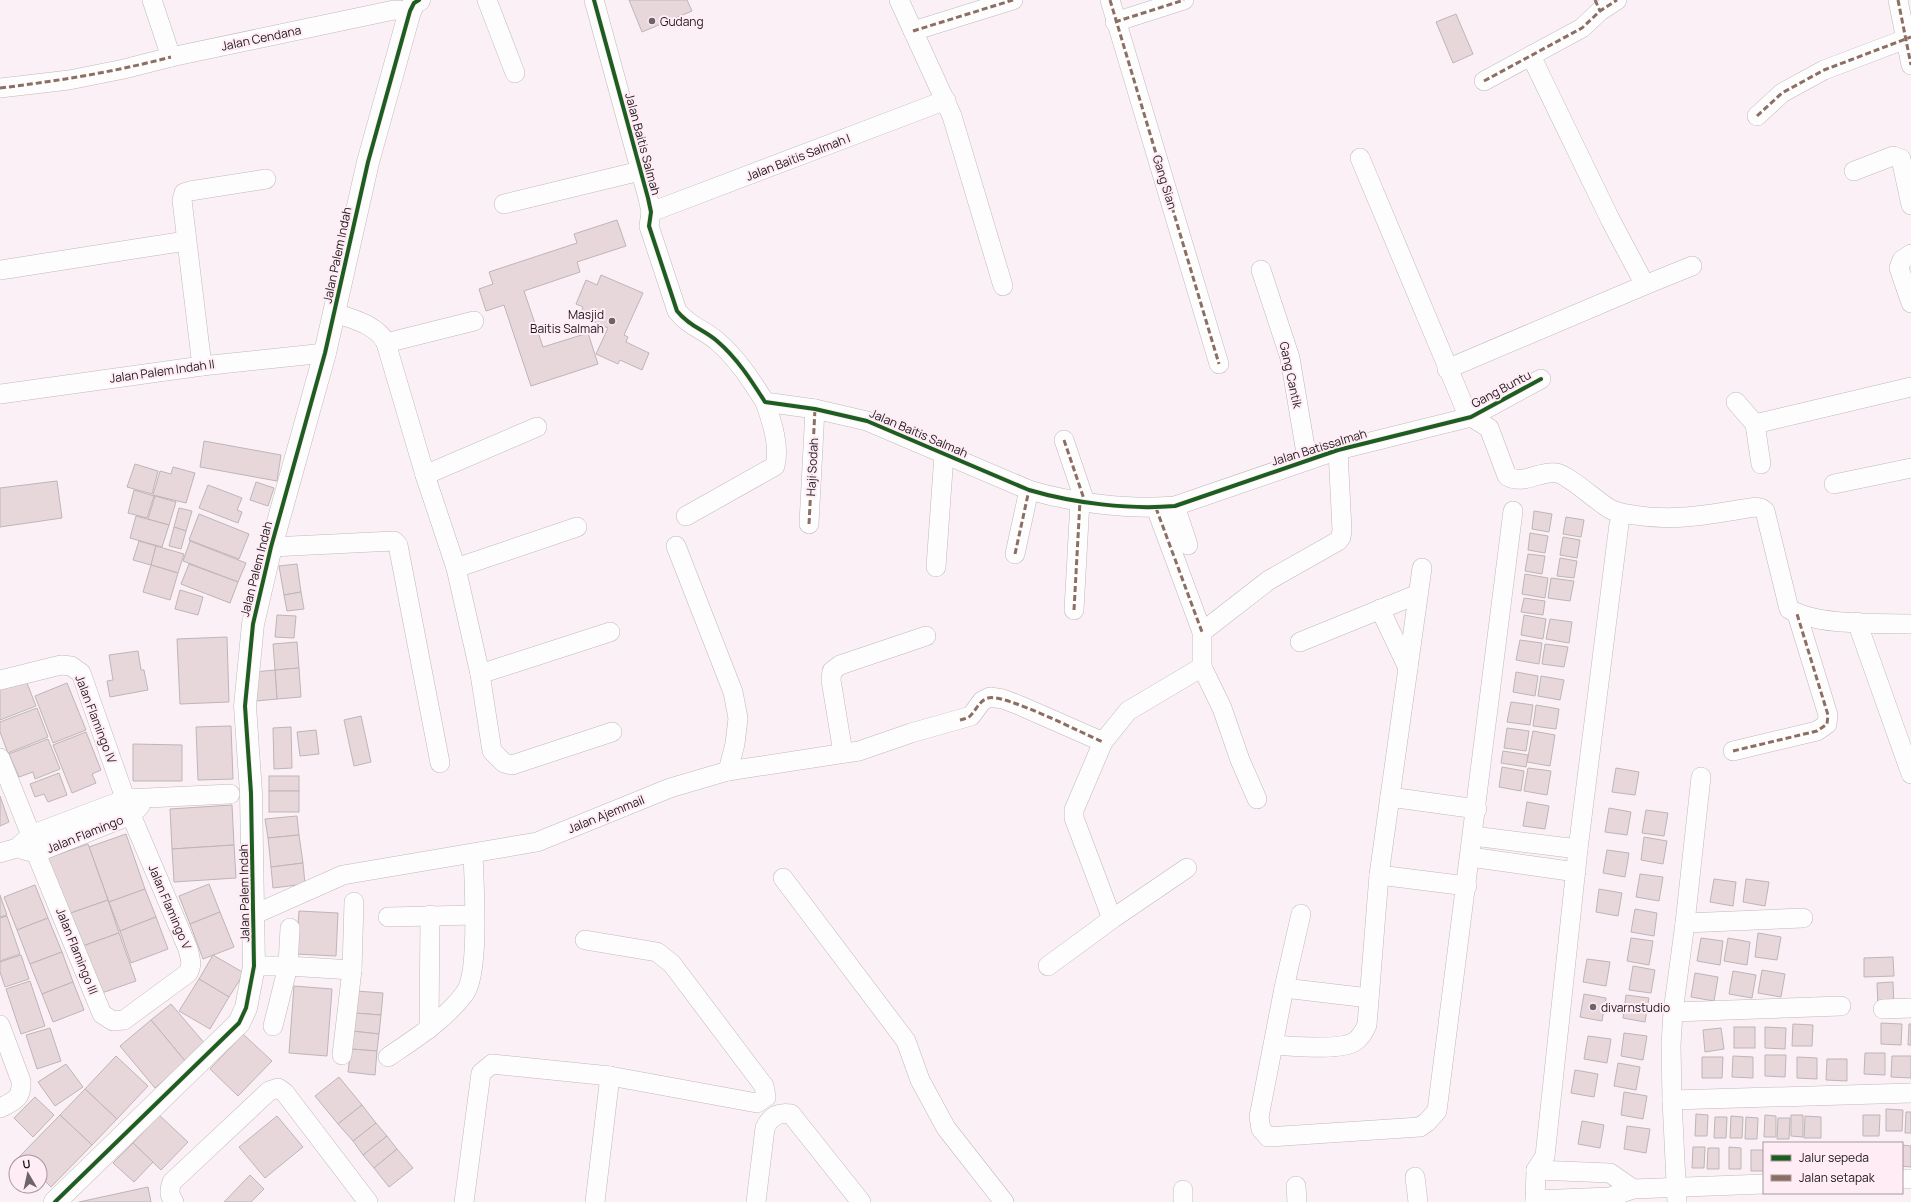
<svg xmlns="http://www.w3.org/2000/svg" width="1911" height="1202" font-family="Manrope,sans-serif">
  <rect width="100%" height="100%" fill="#fbf0f5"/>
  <g fill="#e8d7da" stroke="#bdb5b7">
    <path d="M629,0H687L692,11L642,32Z"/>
    <path d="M1456,14L1473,54L1453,63L1436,22Z"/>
    <path d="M617,220L626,246L577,262L580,272L524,291L543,347L588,333L598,364L531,386L504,305L486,311L479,289L493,284L489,272L577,243L574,234Z"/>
    <path d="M601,275L643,293L624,335L628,337L626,342L649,353L642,370L620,360L618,364L596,354L608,328L580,315L583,307L576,304L586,280L597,285Z"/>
    <path d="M204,441L281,455L277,481L200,467Z"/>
    <path d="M135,464L158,471L152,494L127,487Z"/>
    <path d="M173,467L195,473L186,503L153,495L160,471L171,474Z"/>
    <path d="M57,481L62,518L0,527V488Z"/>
    <path d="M256,482L274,488L268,506L250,500Z"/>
    <path d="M208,485L242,498L237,510L242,512L238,523L199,508Z"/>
    <path d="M134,490L154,496L147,518L128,513Z"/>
    <path d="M155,496L176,502L169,525L148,519Z"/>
    <path d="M179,508L192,511L186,531L174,527Z"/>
    <path d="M1534,511L1552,514L1549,532L1532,529Z"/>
    <path d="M199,514L249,534L239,559L189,540Z"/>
    <path d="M136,516L169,525L162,547L130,538Z"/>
    <path d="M1566,517L1584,520L1581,537L1563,534Z"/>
    <path d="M174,527L186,531L181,549L169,546Z"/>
    <path d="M1530,533L1548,536L1545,553L1528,550Z"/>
    <path d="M1563,537L1580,540L1577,558L1560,555Z"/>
    <path d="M139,541L156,546L151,565L133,560Z"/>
    <path d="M190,541L246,563L238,582L183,561Z"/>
    <path d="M156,546L184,554L178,573L151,565Z"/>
    <path d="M1528,554L1545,556L1542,574L1525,571Z"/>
    <path d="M1560,558L1577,561L1574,578L1557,576Z"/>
    <path d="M189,564L238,582L230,603L181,584Z"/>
    <path d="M297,564L301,592L284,595L279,566Z"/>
    <path d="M151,565L178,573L170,600L143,592Z"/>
    <path d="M1525,574L1548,578L1545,598L1522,594Z"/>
    <path d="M1551,578L1574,581L1570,601L1548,598Z"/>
    <path d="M180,590L203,597L198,615L175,609Z"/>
    <path d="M301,592L304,609L287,611L284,595Z"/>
    <path d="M1524,598L1545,601L1543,615L1521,612Z"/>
    <path d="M277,615L296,616L294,638L275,637Z"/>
    <path d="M1524,615L1546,619L1543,639L1521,635Z"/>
    <path d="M1550,619L1572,622L1569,643L1546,639Z"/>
    <path d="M227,637L229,702L180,704L177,639Z"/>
    <path d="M1520,640L1542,643L1539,664L1516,660Z"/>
    <path d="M297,642L299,668L275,670L273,644Z"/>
    <path d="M1545,644L1568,647L1564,667L1542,664Z"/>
    <path d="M138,651L141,670H144L148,690L110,697L107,681L113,680L109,655Z"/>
    <path d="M299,668L301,697L277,699L275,670Z"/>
    <path d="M275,670L277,699L256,701L254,672Z"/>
    <path d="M1516,672L1538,676L1535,696L1513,692Z"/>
    <path d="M1541,676L1564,680L1560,700L1538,696Z"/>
    <path d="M25,678L36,706L0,720V688Z"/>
    <path d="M67,683L86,730L53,743L35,696Z"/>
    <path d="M1511,702L1533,705L1530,725L1507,722Z"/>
    <path d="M1536,705L1559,709L1556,729L1533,726Z"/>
    <path d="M37,708L48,737L8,753L0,732V722Z"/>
    <path d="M361,716L371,762L354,766L344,720Z"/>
    <path d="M231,726L233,779L198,780L196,727Z"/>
    <path d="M291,727L292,768L274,769L273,728Z"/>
    <path d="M1507,728L1529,731L1526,751L1504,748Z"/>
    <path d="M316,730L319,754L300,756L297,732Z"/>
    <path d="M1533,731L1555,735L1550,766L1527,762Z"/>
    <path d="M86,732L101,770L92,774L96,783L72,793L53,745Z"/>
    <path d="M48,739L60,769L35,779L33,772L19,777L9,754Z"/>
    <path d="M133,744L182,745V781H133Z"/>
    <path d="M1503,751L1528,755L1526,767L1501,763Z"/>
    <path d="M1502,767L1524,771L1521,791L1499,787Z"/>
    <path d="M1528,768L1551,771L1547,795L1524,791Z"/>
    <path d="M1616,768L1639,772L1635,795L1612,792Z"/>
    <path d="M59,773L67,795L48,802L44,794L35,797L30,784Z"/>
    <rect x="269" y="776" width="30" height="15"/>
    <rect x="269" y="791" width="30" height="21"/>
    <path d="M0,796L9,822L0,826Z"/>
    <path d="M1527,802L1549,806L1545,829L1523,826Z"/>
    <path d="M232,805L234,845L172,849L170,809Z"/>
    <path d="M1609,808L1631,812L1627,835L1605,832Z"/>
    <path d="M1646,810L1668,813L1664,836L1642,833Z"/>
    <path d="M297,816L299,835L268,838L265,819Z"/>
    <path d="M126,834L145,889L109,902L89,847Z"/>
    <path d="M299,835L303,863L271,867L268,838Z"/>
    <path d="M1644,837L1667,841L1663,864L1641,860Z"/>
    <path d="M88,844L108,900L68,914L48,858Z"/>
    <path d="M234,845L236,878L174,882L172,849Z"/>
    <path d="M1607,850L1629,853L1625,877L1603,873Z"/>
    <path d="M303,863L305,884L273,888L271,867Z"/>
    <path d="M1640,874L1663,877L1659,901L1636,897Z"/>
    <path d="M1714,879L1736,882L1733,906L1710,902Z"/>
    <path d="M1746,879L1769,882L1765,906L1743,902Z"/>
    <path d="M209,884L220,912L190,924L179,896Z"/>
    <path d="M35,885L48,918L17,930L4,897Z"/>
    <path d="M145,889L156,917L120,931L109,902Z"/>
    <path d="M1599,889L1622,893L1618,916L1596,912Z"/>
    <path d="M0,895L7,915L0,917Z"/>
    <path d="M108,900L119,933L80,947L68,914Z"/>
    <path d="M1635,909L1657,913L1654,936L1631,932Z"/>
    <path d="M299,911L338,913L336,956L296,954Z"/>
    <path d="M220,912L234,947L203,959L190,924Z"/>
    <path d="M7,916L20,954L0,961V918Z"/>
    <path d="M156,917L168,949L131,963L120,931Z"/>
    <path d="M48,918L62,952L30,964L17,930Z"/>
    <path d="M119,933L136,981L96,995L80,947Z"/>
    <path d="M1758,933L1781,937L1777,960L1755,957Z"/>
    <path d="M1631,938L1653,941L1649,965L1627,961Z"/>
    <path d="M1701,938L1723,941L1720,965L1697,961Z"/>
    <path d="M1728,938L1750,942L1747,965L1724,961Z"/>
    <path d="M62,952L73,982L42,994L30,964Z"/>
    <path d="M21,955L29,979L5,987L0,972V962Z"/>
    <path d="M213,955L244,973L229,997L199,979Z"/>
    <path d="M1893,957L1894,976L1864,977V958Z"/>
    <path d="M1587,959L1610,962L1606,986L1583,982Z"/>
    <path d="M1633,966L1655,970L1651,993L1629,990Z"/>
    <path d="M1762,970L1785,974L1781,997L1758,993Z"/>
    <path d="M1733,971L1756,975L1752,998L1729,994Z"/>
    <path d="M1695,973L1718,977L1714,1001L1691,997Z"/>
    <path d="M199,979L229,997L210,1029L179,1011Z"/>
    <path d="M30,981L45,1026L21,1034L6,989Z"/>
    <path d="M73,982L84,1010L53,1022L42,994Z"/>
    <path d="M1893,982L1894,1007L1878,1008L1877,983Z"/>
    <path d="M294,986L332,989L327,1056L289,1053Z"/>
    <path d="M356,991L383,993L381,1015L354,1013Z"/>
    <path d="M1584,994L1606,998L1602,1021L1580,1017Z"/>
    <path d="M1626,995L1649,998L1645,1022L1623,1018Z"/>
    <path d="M171,1004L206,1045L186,1062L151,1020Z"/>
    <path d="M354,1013L381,1015L379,1034L352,1031Z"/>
    <path d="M151,1020L186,1062L155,1088L120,1046Z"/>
    <path d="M1881,1023L1902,1024L1901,1045L1881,1044Z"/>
    <path d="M1793,1024L1813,1025L1812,1046H1792Z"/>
    <path d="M1909,1024H1911V1045H1908Z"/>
    <rect x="1734" y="1027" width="21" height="21"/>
    <path d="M1765,1027L1786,1028L1785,1049L1765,1048Z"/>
    <path d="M50,1028L61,1061L37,1069L26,1035Z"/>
    <path d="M1721,1028L1724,1049L1705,1052L1703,1030Z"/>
    <path d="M352,1031L379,1034L377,1051L351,1049Z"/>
    <path d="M1624,1033L1647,1036L1643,1060L1621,1056Z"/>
    <path d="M243,1034L272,1061L238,1096L210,1069Z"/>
    <path d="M1588,1036L1611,1039L1607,1063L1584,1059Z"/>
    <path d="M351,1049L377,1051L375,1075L348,1072Z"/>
    <path d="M1865,1053H1885V1075L1864,1074Z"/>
    <path d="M1765,1055H1786L1785,1077L1765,1076Z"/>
    <path d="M116,1056L148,1086L117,1119L85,1089Z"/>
    <path d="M1733,1056L1753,1057V1078L1732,1077Z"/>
    <path d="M1892,1056H1911V1078L1891,1077Z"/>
    <path d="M1702,1057H1723L1722,1078H1702Z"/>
    <path d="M1797,1057L1817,1058V1079L1797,1078Z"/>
    <path d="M1827,1059H1847V1081L1826,1080Z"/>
    <path d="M1618,1063L1640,1067L1636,1090L1614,1086Z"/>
    <path d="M66,1064L83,1087L55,1106L38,1082Z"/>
    <path d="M1575,1070L1598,1074L1594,1097L1571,1093Z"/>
    <path d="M339,1077L362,1105L338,1124L315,1096Z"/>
    <path d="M85,1089L117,1119L92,1145L60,1115Z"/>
    <path d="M1624,1092L1647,1096L1643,1119L1621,1115Z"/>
    <path d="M35,1097L54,1115L33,1137L14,1118Z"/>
    <path d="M362,1105L376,1123L353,1141L338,1124Z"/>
    <path d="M1886,1109L1903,1110L1902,1131H1886Z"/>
    <path d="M1906,1112H1911V1133H1905Z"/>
    <path d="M1696,1114L1708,1115L1707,1136H1695Z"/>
    <path d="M60,1115L92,1145L51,1187L40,1176V1162H25L19,1157Z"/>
    <path d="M159,1115L188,1142L161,1170L133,1143Z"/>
    <path d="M1765,1115L1776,1116V1137H1764Z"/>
    <path d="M1791,1115H1803V1137L1791,1136Z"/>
    <path d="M1863,1115H1880L1879,1136H1863Z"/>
    <path d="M277,1116L303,1147L265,1178L239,1147Z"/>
    <path d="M1731,1116L1743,1117L1742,1138H1730Z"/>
    <path d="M1805,1116L1821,1117V1138H1804Z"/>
    <path d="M1715,1117H1727L1726,1138H1714Z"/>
    <path d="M1746,1117L1758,1118L1757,1139H1745Z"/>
    <path d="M1778,1118H1790L1789,1139H1777Z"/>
    <path d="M1582,1121L1604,1125L1600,1148L1578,1144Z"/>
    <path d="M376,1123L387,1136L363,1155L353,1141Z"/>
    <path d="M1627,1126L1650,1129L1646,1153L1624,1149Z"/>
    <path d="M387,1136L397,1149L374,1168L363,1155Z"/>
    <path d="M133,1143L153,1162L134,1182L113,1163Z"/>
    <path d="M1902,1145L1911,1146V1167L1902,1166Z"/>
    <path d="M1693,1147H1705L1704,1168H1692Z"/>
    <path d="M1729,1147L1741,1148V1169H1729Z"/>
    <path d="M1708,1148H1719V1169H1707Z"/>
    <path d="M397,1149L413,1168L389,1187L374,1168Z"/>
    <rect x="1751" y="1150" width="13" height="21"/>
    <path d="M250,1175L264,1189L251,1202H224Z"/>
    <path d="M148,1187L151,1202H79Z"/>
  </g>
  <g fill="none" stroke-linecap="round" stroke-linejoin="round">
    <g stroke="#c0b8bb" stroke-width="20">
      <g id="minor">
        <path d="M152,0L171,57"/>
        <path d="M487,0L515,73"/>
        <path d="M594,0L648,198L651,212L649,226L677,311C690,327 703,329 717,341C737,358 751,380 765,402L815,409L867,421L1029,490C1073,503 1130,510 1175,506L1338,450L1471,417L1541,379"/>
        <path d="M899,0L952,116L1003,286"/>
        <path d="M1110,0L1219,364"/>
        <path d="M1898,0L1911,65"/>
        <path d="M1115,22L1184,0"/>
        <path d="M913,31L1013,0"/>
        <path d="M1484,81L1582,28L1600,11L1617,0"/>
        <path d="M0,88L69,80L124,69L171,57L394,10L410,11"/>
        <path d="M1757,116L1782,93L1824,70L1911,37"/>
        <path d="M1360,158L1464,406L1471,417L1489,428L1507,476C1524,486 1539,470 1557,473C1568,475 1598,502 1610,509C1617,513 1626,514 1634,515C1676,522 1713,514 1755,507L1761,508L1765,511L1789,609C1818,626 1877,623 1911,624"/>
        <path d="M1854,171L1893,156L1901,159L1911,205"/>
        <path d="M504,204L640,171"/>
        <path d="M651,212L946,100"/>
        <path d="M1911,254L1902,260L1899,268L1911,303"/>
        <path d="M0,270L186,241"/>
        <path d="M1261,270L1290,358L1307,459"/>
        <path d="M1645,285L1692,266"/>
        <path d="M335,313C352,319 378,325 386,343L425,475L456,568L480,674L492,751L504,763L512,765L612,732"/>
        <path d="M386,343L474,321"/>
        <path d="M202,366L182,200L184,193L190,191L266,179"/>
        <path d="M1447,369L1645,285L1610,219L1531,56"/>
        <path d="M0,394L202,366L325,353"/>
        <path d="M1736,402L1755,424L1761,464"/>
        <path d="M1755,424L1911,387"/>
        <path d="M1064,440L1085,502"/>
        <path d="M425,475L537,427"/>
        <path d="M1834,484L1911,468"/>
        <path d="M1175,506L1188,545"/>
        <path d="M686,516L775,466C780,446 772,422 765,402"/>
        <path d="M809,524L815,409"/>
        <path d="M676,546L733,692L738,718L735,744L728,771"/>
        <path d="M271,547L394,541L398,545L440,763"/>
        <path d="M1015,554L1029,490"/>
        <path d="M936,567L944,455"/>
        <path d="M456,568L577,527"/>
        <path d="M1380,609L1408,668"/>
        <path d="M1074,610L1080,501"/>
        <path d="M1857,622L1911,774"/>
        <path d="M1202,632L1269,580L1338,541L1341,537L1342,530L1338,450"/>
        <path d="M1300,642L1418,594"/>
        <path d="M1202,667L1222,708L1240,760L1257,799"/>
        <path d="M480,674L610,632"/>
        <path d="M0,680L61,665L71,666L81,673L131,815L188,949C190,958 193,965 188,973L124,1020L113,1021L102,1014L36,853L31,835L0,758"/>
        <path d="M1733,751L1817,731L1827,724L1828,715L1797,614"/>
        <path d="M843,753L831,680L832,671L840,665L926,636"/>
        <path d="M1390,797L1477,809"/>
        <path d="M1473,836L1578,849"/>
        <path d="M24,850L36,853L131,815L140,806"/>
        <path d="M0,853L17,848L31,835L126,799L230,794"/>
        <path d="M1470,857L1576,872"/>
        <path d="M1379,875L1467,886"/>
        <path d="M783,878L906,1041L920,1080L946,1128L1004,1202"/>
        <path d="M255,914L343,875L537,842L670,788L728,771L859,751L911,733L971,716L982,701L990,697L1003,699L1021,706L1103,742"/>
        <path d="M1301,914L1284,988L1259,1117L1261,1129L1268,1137L1420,1127L1427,1122L1437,1111L1513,511"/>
        <path d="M388,917L474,915"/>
        <path d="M1112,919L1074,818V810L1103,742L1128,711L1202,667V632L1156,508"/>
        <path d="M1685,923L1803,918"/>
        <path d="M254,966H288L352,970L354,902"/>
        <path d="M1048,966L1112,919L1187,868"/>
        <path d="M1284,988L1369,998"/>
        <path d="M1883,1009L1911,1008"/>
        <path d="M1673,1012L1841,1006"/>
        <path d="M0,1025L21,1081C22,1099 14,1101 0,1108"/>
        <path d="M273,1026L288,966L290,928"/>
        <path d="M429,1029L430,915"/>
        <path d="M1274,1045C1293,1046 1339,1051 1354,1042C1361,1038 1364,1031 1367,1025L1379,875L1422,568"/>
        <path d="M342,1055L352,970"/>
        <path d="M388,1057C416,1038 445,1020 465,993C480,972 474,883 473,854"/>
        <path d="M1672,1100L1911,1093"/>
        <path d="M1536,1170L1610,1173L1633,1189"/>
        <path d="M1415,1177L1418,1202"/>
        <path d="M1902,1179H1911"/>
        <path d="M1296,1186L1297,1202"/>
        <path d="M1183,1190V1202"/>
        <path d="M1535,1200L1610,1197L1633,1189L1764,1184"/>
        <path d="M174,1202C169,1195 169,1190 172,1182L269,1091L278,1088L285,1093L368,1202"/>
        <path d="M464,1202L481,1073L492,1064L610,1076L757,1103L766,1097L764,1086L672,964L657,952L585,940"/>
        <path d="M595,1202L610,1076"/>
        <path d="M756,1202L765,1128C770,1117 778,1112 791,1114L861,1202"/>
        <path d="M1535,1202L1536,1170L1545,1156L1578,849L1619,524"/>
        <path d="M1677,1202L1672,1100L1671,1045L1673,1012L1685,923L1701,777"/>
      </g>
    </g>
    <g stroke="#c0b8bb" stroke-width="23">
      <path id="tertiary" d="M55,1202L239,1023L246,1008L254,966L251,793L245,706L253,624L271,547L325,353L368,162L410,11L414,3L419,0"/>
    </g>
    <use href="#minor" stroke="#fefdfe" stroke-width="19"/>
    <use href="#tertiary" stroke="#fefdfe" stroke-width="22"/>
    <g stroke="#8d6e63" stroke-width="3" stroke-dasharray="6 3" stroke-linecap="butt">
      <path d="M1110,0L1219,364"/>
      <path d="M1595,0L1600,11"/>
      <path d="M1898,0L1911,65"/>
      <path d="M1115,22L1184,0"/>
      <path d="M913,31L1013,0"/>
      <path d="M1484,81L1582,28L1600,11L1617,0"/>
      <path d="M0,88C58,81 114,72 171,57"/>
      <path d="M1757,116L1782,93L1824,70L1911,37"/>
      <path d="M1064,440L1085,502"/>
      <path d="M1156,508L1202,632"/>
      <path d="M809,524L815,409"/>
      <path d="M1015,554L1029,490"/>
      <path d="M1074,610L1080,501"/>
      <path d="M960,720C964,719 969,718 971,715C977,709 979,701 988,698C1004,693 1084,734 1103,742"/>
      <path d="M1733,751L1817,731L1827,724L1828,715L1797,614"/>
    </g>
    <g stroke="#ffecf5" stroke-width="6">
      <g id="cycleway">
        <path d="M594,0L648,198L651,212L649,226L677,311C690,327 703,329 717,341C737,358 751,380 765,402L815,409L867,421L1029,490C1073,503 1130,510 1175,506L1338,450L1471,417L1541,379"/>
        <path d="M55,1202L239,1023L246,1008L254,966L251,793L245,706L253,624L271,547L325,353L368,162L410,11L414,3L419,0"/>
      </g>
    </g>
    <use href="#cycleway" stroke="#1b5e20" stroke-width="4"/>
  </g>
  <g fill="#6c6468" stroke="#ffecf5" stroke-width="1.5">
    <circle cx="652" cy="21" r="4"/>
    <circle cx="612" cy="321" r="4"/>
    <circle cx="1593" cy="1007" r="4"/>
  </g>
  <g text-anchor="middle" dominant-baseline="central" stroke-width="4" stroke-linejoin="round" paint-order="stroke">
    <g font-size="12" fill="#1f191c" stroke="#ffecf5" text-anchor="start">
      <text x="660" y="21">Gudang</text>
      <text x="604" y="314" text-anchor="end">Masjid<tspan x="604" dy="14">Baitis Salmah</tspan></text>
      <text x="1601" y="1007">divarnstudio</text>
    </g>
    <g font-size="12" fill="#1f191c" stroke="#ffecf5">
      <text transform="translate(261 38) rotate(-12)">Jalan Cendana</text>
      <text transform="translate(643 144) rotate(75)">Jalan Baitis Salmah</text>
      <text transform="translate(798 157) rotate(-21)">Jalan Baitis Salmah I</text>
      <text transform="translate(1165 182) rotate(73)">Gang Sian</text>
      <text transform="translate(337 255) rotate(-78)">Jalan Palem Indah</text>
      <text transform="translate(162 371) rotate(-8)">Jalan Palem Indah II</text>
      <text transform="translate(1291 375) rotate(78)">Gang Cantik</text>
      <text transform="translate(1501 389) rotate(-28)">Gang Buntu</text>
      <text transform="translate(919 433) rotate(23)">Jalan Baitis Salmah</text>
      <text transform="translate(1319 447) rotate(-17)">Jalan Batissalmah</text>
      <text transform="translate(812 467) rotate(-87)">Haji Sodah</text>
      <text transform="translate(256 569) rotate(-76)">Jalan Palem Indah</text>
      <text transform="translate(96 719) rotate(69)">Jalan Flamingo IV</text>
      <text transform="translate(606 814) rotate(-22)">Jalan Ajemmail</text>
      <text transform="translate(85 834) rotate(-22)">Jalan Flamingo</text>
      <text transform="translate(244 893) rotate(-91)">Jalan Palem Indah</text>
      <text transform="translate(170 907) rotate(67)">Jalan Flamingo V</text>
      <text transform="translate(77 951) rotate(68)">Jalan Flamingo III</text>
    </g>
  </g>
  <rect x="1763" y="1142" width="140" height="52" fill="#ffecf5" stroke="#a5989e"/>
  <rect x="1771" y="1155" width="20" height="6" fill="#1b5e20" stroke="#a5989e"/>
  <text x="1799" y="1162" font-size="12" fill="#1f191c">Jalur sepeda</text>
  <rect x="1771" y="1175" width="20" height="6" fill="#8d6e63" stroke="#a5989e"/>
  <text x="1799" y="1182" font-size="12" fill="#1f191c">Jalan setapak</text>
  <g transform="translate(28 1174) rotate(351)"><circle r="19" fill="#ffecf5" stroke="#a5989e"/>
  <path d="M0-3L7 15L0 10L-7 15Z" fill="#6c6468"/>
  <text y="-6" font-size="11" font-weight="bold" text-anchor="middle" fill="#1f191c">U</text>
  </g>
</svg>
